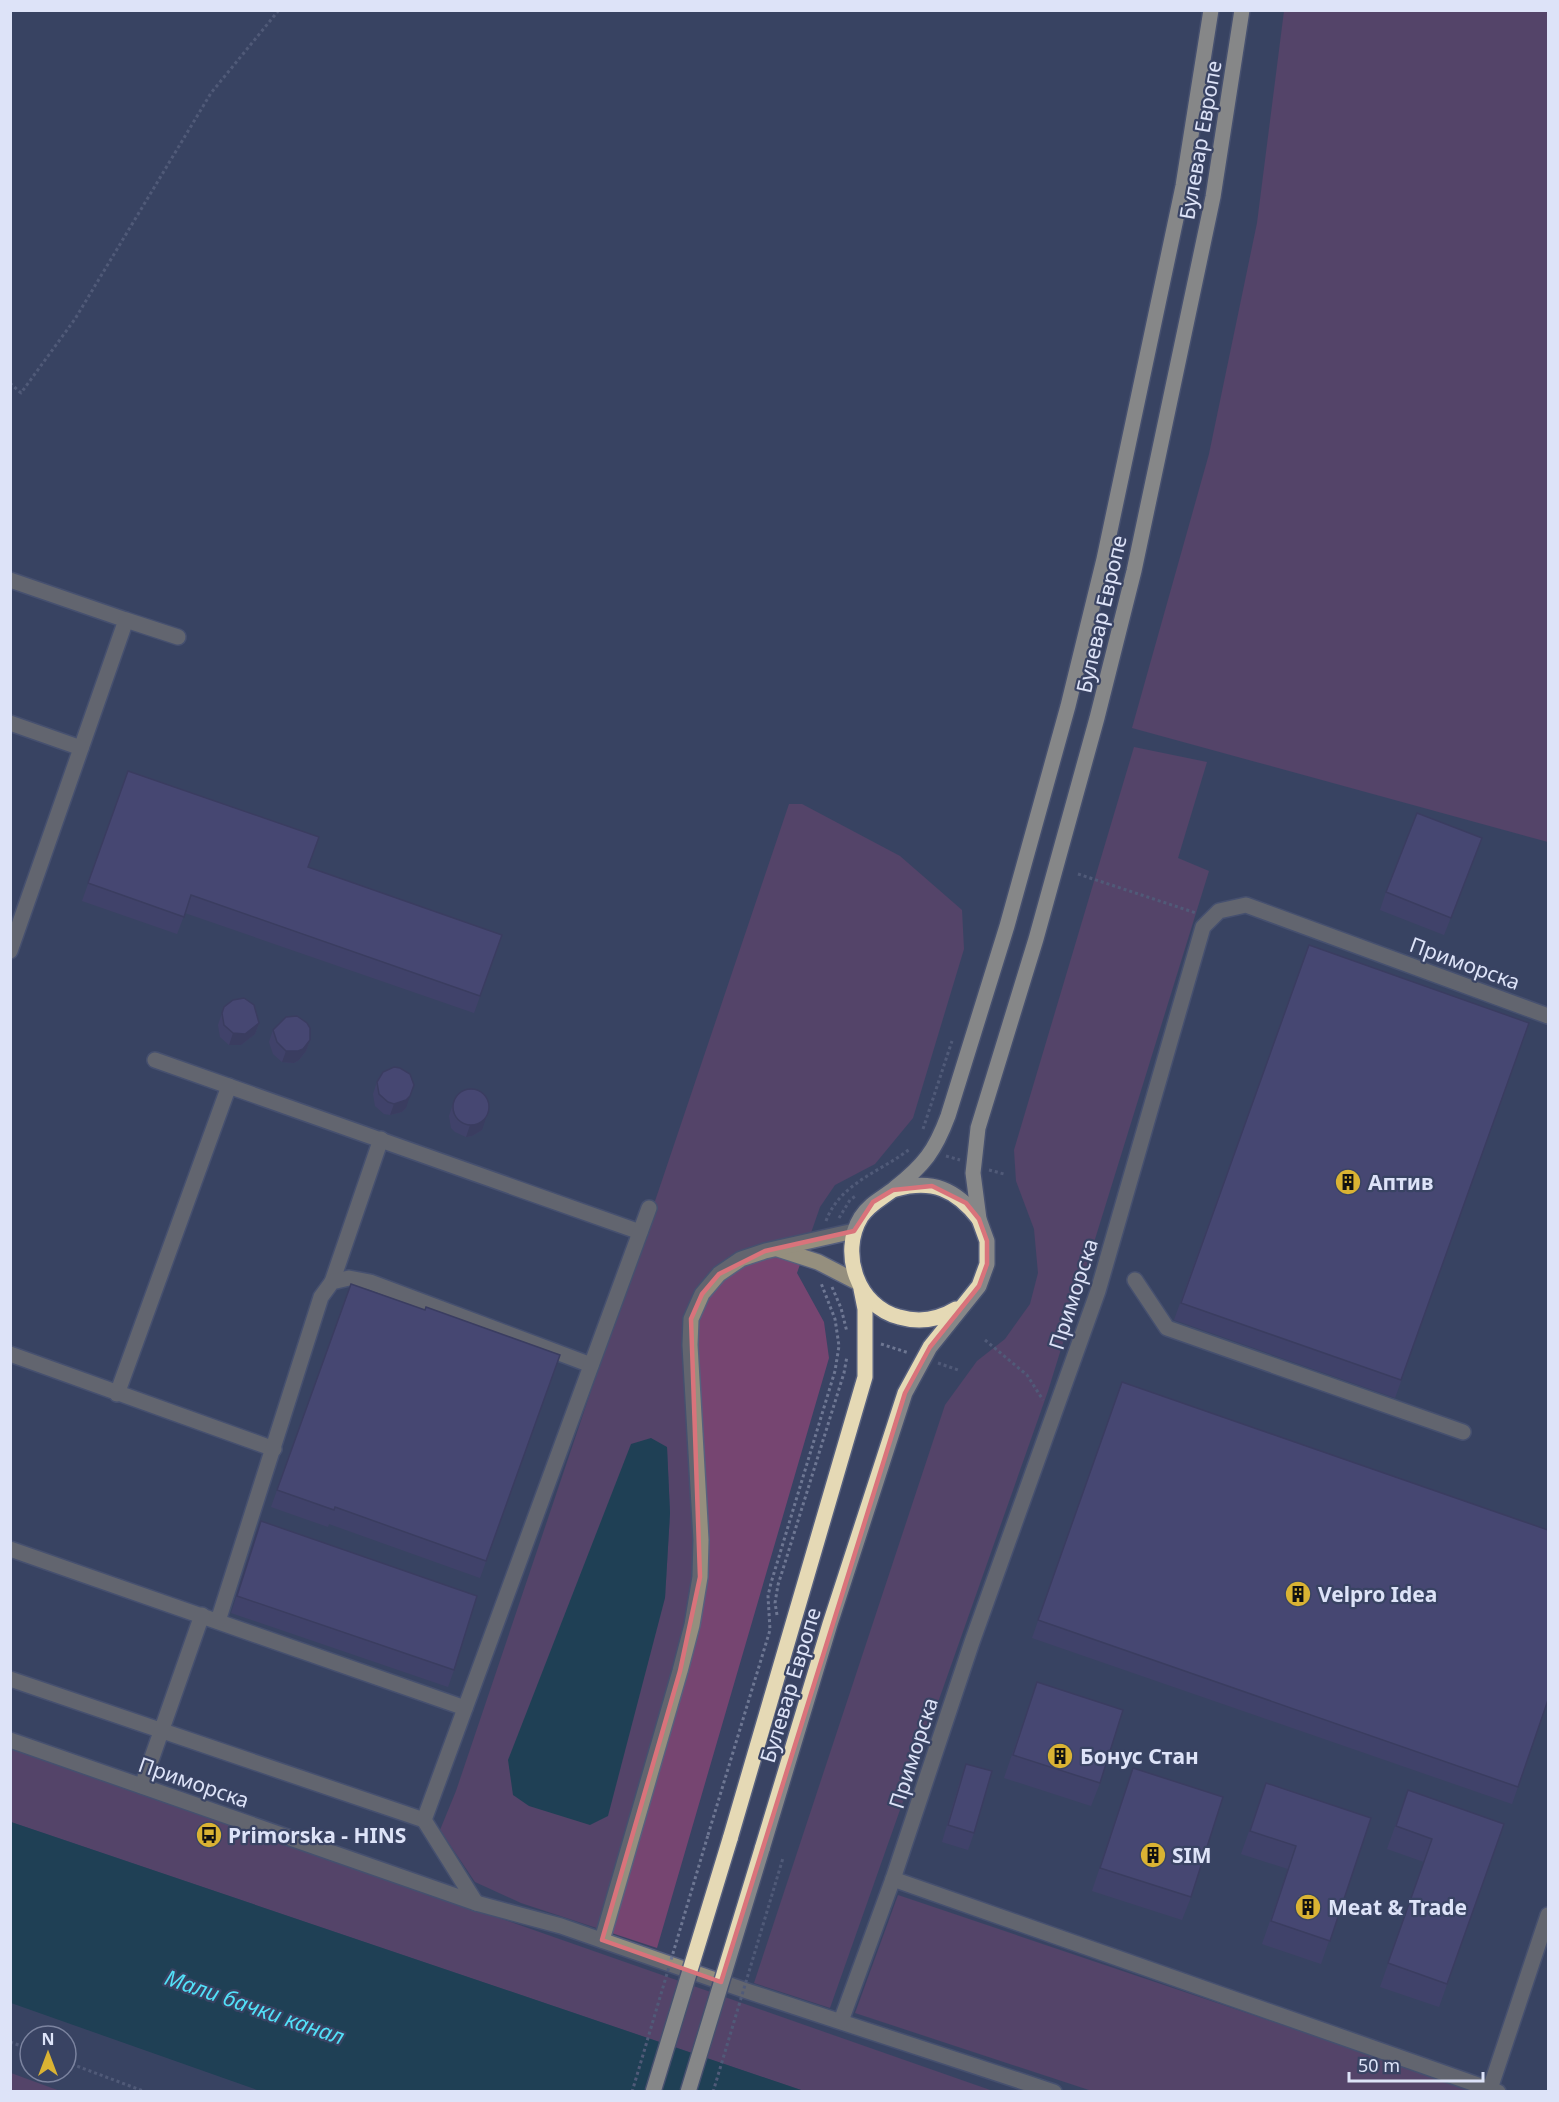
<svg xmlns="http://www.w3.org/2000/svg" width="1559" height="2102" font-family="'Noto Sans',sans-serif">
  <rect width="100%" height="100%" fill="#394363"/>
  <g fill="#764571" fill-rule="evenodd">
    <path d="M1284,11H1548V842L1132,728L1209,454L1257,223Z"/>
    <path d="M1134,747L1207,762L1178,858L1209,871L1048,1391L830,2008L754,1983L945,1405L977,1361L1005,1339L1030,1304L1038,1273L1034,1229L1016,1181L1014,1150Z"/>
    <path d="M789,804H802L900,856L962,910L964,949L913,1118L875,1164L835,1185L820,1207L797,1273L824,1322L829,1358L657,1948L521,1903L475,1882L440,1830L456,1791ZM667,1447L670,1513L665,1598Z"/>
    <path d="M11,1747L993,2091H804L11,1822Z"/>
    <path d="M898,1895L1478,2091H1092L855,2013Z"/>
    <path d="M11,2073L60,2091H11Z"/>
  </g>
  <g fill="#013c45">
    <path d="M651,1438L667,1447L670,1513L665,1598L608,1816L590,1825L529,1806L513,1795L508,1760L631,1444Z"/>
    <path d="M11,1822L804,2091H260L11,2003Z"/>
  </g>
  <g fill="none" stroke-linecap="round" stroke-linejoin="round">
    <g stroke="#57607e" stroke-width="18">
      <g id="minor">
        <path d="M10,580L126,620L10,951"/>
        <path d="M126,620L178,637"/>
        <path d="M10,723L81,748"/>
        <path d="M155,1060L640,1232"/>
        <path d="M778,1249L818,1262L857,1282"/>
        <path d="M1135,1280L1167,1328L1463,1432"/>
        <path d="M332,1282L381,1139"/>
        <path d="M10,1354L274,1449"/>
        <path d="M117,1394L229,1086"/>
        <path d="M10,1549L465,1708"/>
        <path d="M218,1621L321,1297L332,1282L349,1278L370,1282L591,1365"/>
        <path d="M10,1679L424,1820L476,1903"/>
        <path d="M10,1740L476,1903L561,1926L747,1991L1054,2092"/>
        <path d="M142,1786L202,1615"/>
        <path d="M424,1820L649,1208"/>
        <path d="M893,1879L1498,2092"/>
        <path d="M602,1940L680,1671L692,1625L700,1577L701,1540L690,1345L691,1319L702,1294L719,1274L741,1259L765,1251L854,1231"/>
        <path d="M841,2021L893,1879L972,1642L1098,1291L1203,927L1219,911L1246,905L1548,1016"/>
        <path d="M1489,2092L1548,1915"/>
      </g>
    </g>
    <g stroke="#57607e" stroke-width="18">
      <g id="major">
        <path d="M896,1189C932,1179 956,1189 979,1219"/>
        <path d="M956,1309C938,1320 920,1323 899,1317C858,1307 839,1253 861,1217C870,1203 883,1198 895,1188C924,1165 935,1151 948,1116L1007,926L1068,706L1104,559L1183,186L1211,10"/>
        <path d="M730,1839L865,1377V1309L861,1289"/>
        <path d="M762,1849L830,1624L905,1393L930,1347L979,1286L987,1264V1241L979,1219L973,1173L978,1128L1036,939L1097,718L1134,571L1213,197L1242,10"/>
      </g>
    </g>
    <g stroke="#6e7793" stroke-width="3" stroke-dasharray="3 3" stroke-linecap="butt">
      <path d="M10,383L21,393L75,319L211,93L279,10"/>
      <path d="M1078,874L1196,913"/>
      <path d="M923,1129L952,1041"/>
      <path d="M946,1156L960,1160"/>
      <path d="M989,1170L1004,1174"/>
      <path d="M839,1218L850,1200L857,1195"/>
      <path d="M826,1221C840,1183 880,1172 910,1149"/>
      <path d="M832,1287L841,1308L847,1332"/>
      <path d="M985,1340L1027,1375L1043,1400"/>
      <path d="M881,1344L909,1353"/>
      <path d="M938,1363L958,1370"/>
      <path d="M777,1615L775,1603L778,1585L844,1373L847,1356"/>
      <path d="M708,1835L770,1630L768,1596L771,1583L835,1371L839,1346L835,1319L821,1283"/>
      <path d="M10,2042L30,2049"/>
      <path d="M66,2062L146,2092"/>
    </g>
    <use href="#minor" stroke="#958f7e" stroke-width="15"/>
    <use href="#major" stroke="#e5d9b5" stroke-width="15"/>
    <g stroke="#57607e" stroke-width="18" stroke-linecap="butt">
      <g id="major-bridge">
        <path d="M653,2092L730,1839"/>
        <path d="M688,2092L762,1849"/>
      </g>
    </g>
    <g stroke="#6e7793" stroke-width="3" stroke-dasharray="3 3" stroke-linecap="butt">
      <path d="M632,2092L708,1835"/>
      <path d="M713,2092L783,1858"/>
    </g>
    <use href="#major-bridge" stroke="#e5d9b5" stroke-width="15"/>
  </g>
  <g fill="#4b4173">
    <path d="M128,771L308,867L502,935L474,1013L185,913L177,934L82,901Z"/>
    <path d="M1482,838L1444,935L1380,910L1386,892Z"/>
    <path d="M1309,945L1529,1023L1395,1398L1174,1320Z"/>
    <path d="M224,1007L259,1023L255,1034L241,1045H229L220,1037L218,1025Z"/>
    <path d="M273,1030L310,1040L306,1051L299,1060L294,1063L282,1062L273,1054L269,1042Z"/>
    <path d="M377,1082L406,1108L402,1112L390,1115L384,1114L375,1106L373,1094Z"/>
    <path d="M453,1104L482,1130L472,1136L466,1137L455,1132L451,1128L449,1116Z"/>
    <path d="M351,1284L425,1310L560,1355L480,1578L329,1524L328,1527L271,1507Z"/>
    <path d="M1122,1382L1548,1700L1512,1804L1032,1638Z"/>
    <path d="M261,1521L454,1670L448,1687L231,1613Z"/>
    <path d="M1037,1682L1100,1783L1091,1806L1004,1778Z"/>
    <path d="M966,1764L974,1833L968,1850L942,1842L960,1781Z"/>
    <path d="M1133,1768L1191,1897L1182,1920L1092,1891Z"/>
    <path d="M1266,1783L1371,1818L1321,1964L1262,1944L1288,1869L1241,1854Z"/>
    <path d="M1408,1790L1504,1824L1439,2007L1380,1987L1424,1862L1387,1849Z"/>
  </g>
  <g fill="#3d355e">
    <path d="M259,1023L255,1034L241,1045H229L233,1033Z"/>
    <path d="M310,1040L306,1051L299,1060L294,1063L282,1062L286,1051Z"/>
    <path d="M410,1096L406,1108L402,1112L390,1115L394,1104Z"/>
    <path d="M486,1118L482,1130L472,1136L466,1137L470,1125Z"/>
  </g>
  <g fill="#574c86" stroke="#3d355e" stroke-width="1.5">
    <path d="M128,771L319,837L308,867L502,935L480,996L191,895L184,917L88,883Z"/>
    <path d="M1417,813L1482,838L1451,918L1386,892Z"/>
    <path d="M1309,945L1529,1023L1401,1380L1181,1303Z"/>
    <path d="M244,998L254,1005L259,1023L245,1034L233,1033L224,1025L222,1013L224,1007L233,1000Z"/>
    <path d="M297,1016L307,1023L310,1028V1040L303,1049L298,1051H286L277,1042L273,1030L286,1017Z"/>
    <path d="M394,1067L400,1068L410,1074L414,1085L410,1096L406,1100L394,1104L388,1102L379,1094L377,1082L383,1072Z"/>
    <circle cx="471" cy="1107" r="18"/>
    <path d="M351,1284L425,1310L426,1307L560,1355L486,1561L335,1507L334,1510L277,1490Z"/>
    <path d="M1122,1382L1548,1530V1700L1518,1787L1038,1620Z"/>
    <path d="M261,1521L477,1596L454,1670L237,1596Z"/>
    <path d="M1037,1682L1123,1710L1100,1783L1013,1755Z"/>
    <path d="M966,1764L992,1771L974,1833L948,1825Z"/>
    <path d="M1133,1768L1223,1797L1191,1897L1100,1868Z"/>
    <path d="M1266,1783L1371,1818L1330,1941L1271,1921L1296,1846L1250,1831Z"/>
    <path d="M1408,1790L1504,1824L1447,1984L1388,1963L1432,1839L1396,1826Z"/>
  </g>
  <path d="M0 0H1559V2102H0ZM932,1186L966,1203L979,1219L987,1241V1264L979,1286L930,1347L905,1393L721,1982L602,1940L680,1671L700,1577L691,1319L702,1294L719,1274L765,1251L854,1231L873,1202L893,1190Z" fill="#394363" fill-opacity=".55" fill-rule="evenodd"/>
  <path fill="none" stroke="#d9737b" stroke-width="4.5" stroke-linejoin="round" d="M932,1186L966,1203L979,1219L987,1241V1264L979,1286L930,1347L905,1393L721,1982L602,1940L680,1671L700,1577L691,1319L702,1294L719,1274L765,1251L854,1231L873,1202L893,1190Z"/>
  <defs>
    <g id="building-disc" transform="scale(1.35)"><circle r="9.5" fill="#dab333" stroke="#394363"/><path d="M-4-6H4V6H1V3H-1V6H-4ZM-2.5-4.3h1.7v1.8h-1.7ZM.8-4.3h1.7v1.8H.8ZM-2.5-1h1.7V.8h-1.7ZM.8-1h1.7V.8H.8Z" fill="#111"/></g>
    <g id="bus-disc" transform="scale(1.35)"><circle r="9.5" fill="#dab333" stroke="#394363"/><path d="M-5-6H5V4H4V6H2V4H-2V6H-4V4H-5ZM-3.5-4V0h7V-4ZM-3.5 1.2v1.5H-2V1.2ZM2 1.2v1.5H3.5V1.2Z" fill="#111"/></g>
  </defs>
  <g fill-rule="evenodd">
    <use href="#building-disc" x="1348" y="1182"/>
    <use href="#building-disc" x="1298" y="1594"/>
    <use href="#building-disc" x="1060" y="1756"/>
    <use href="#bus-disc" x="209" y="1835"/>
    <use href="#building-disc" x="1153" y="1855"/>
    <use href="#building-disc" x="1308" y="1907"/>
  </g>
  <g text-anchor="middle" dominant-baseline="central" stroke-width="4.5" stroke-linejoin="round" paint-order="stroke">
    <g font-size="21" fill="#dde3f8" stroke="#394363">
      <text transform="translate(1200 140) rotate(-80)">Булевар Европе</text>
      <text transform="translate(1101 614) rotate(-77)">Булевар Европе</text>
      <text transform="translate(1465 963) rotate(20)">Приморска</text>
      <text transform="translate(1073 1294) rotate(-72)">Приморска</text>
      <text transform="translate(790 1685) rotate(-73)">Булевар Европе</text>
      <text transform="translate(913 1753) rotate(-72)">Приморска</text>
      <text transform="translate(194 1782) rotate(19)">Приморска</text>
    </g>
    <g font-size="21" font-weight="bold" fill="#dde3f8" stroke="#394363" text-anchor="start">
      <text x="1368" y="1182">Аптив</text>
      <text x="1318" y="1594">Velpro Idea</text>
      <text x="1080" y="1756">Бонус Стан</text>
      <text x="228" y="1835">Primorska - HINS</text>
      <text x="1172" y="1855">SIM</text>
      <text x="1328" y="1907">Meat &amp; Trade</text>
    </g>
    <g font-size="22" font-style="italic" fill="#52e0f8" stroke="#394363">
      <text transform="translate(255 2006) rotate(19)">Мали бачки канал</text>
    </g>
  </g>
  <rect width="1559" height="2102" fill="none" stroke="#dde3f8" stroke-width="24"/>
  <g transform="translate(48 2054)"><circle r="28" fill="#394363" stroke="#7b839f" stroke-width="1.5"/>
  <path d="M0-4.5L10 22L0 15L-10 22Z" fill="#dab333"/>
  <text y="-9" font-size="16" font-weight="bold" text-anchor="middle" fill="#dde3f8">N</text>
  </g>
  <path d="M1349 2072v9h134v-9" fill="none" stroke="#dde3f8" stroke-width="3"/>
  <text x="1358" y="2072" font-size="18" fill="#dde3f8" stroke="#394363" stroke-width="4.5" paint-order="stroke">50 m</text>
</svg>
